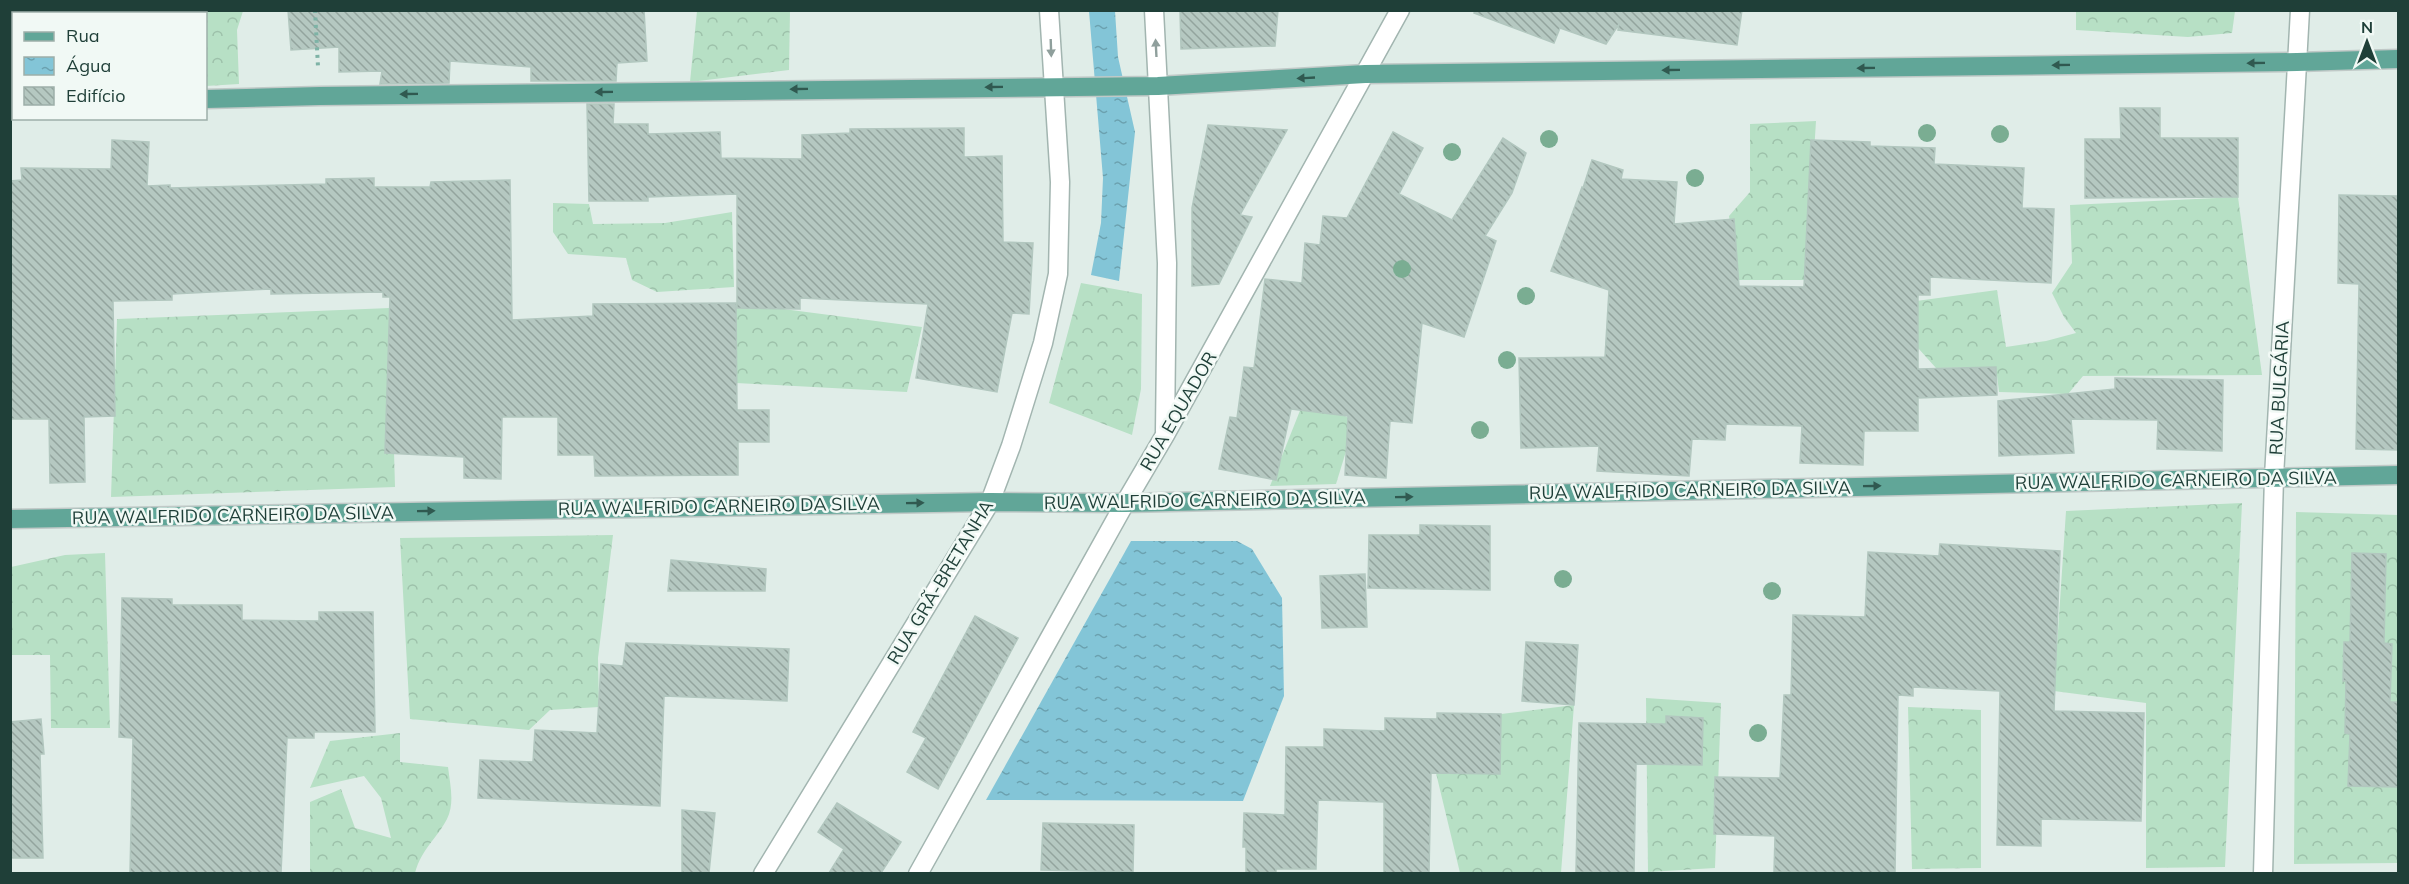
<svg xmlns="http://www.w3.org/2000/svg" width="2409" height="884" font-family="Mulish,sans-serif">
  <defs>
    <pattern id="forest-crowns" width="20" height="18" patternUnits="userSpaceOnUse" patternTransform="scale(1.5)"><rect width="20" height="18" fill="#b7e0c5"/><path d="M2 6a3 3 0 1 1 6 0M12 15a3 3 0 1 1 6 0" fill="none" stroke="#9dc1aa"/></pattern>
    <pattern id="water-ripples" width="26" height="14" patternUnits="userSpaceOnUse" patternTransform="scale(1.5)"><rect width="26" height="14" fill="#83c5d7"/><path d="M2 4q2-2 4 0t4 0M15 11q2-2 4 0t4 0" fill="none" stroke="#6ba1af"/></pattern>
    <pattern id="building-back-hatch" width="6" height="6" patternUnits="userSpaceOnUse" patternTransform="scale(1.5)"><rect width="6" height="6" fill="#b5c8c1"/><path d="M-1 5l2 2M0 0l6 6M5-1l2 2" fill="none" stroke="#93a49e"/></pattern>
  </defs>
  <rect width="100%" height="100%" fill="#e0ede8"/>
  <g fill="url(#forest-crowns)">
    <path d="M95,11H243L237,30L239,84L206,86V14H95Z"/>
    <path d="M697,11H790L789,70L690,82Z"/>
    <path d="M2076,11V10L2235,11L2232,33L2188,37L2076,30Z"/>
    <path d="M1816,121L1806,280H1738L1729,216L1750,192V124Z"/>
    <path d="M2238,197L2262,375L2083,376L2068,394L1999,392L1996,367L1936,368L1918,348H1885L1887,305L1997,290L2006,347L2046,341L2076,333L2064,317L2052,293L2072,263L2070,205Z"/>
    <path d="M553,203L589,204L593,224L665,223L732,212L734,287L657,292L632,280L626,258L568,254L553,232Z"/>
    <path d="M1081,283L1142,294L1141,389L1132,435L1049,403Z"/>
    <path d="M736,303L922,327L907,392L736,383Z"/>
    <path d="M390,308L395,487L111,497L117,319Z"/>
    <path d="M1307,393L1355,422L1336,484L1270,486Z"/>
    <path d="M2242,503L2225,867L2146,868V703L2054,691L2066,511Z"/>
    <path d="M2296,512L2398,515V863L2294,864Z"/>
    <path d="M613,535L598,658L599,707L550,710L529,730L410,719L400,538Z"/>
    <path d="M105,553L110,728H51L50,655H11V567L65,555Z"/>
    <path d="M1646,698L1721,703L1715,868L1648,872Z"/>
    <path d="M1574,705L1561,873H1460L1436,773L1500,774L1501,714Z"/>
    <path d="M1908,707L1981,710V868L1912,869Z"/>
    <path d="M400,733V762L448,767C450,784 455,803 447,819C436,840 422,848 415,873H310V802L341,789L355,828L391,838L381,798L364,776L310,788L330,741Z"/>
  </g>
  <g fill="url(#water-ripples)">
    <path d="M1089,11H1115L1118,57L1135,132L1119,281L1091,275L1101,223L1103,178Z"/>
    <path d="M1131,541H1237L1252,549L1282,598L1284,696L1243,801L986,800Z"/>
  </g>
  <g fill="url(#building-back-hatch)" stroke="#b2c7bf" stroke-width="1.5">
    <path d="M288,10H644L647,61L617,63L616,81H531V67L450,61L449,83L380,84L382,71L339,72V47L291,50Z"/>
    <path d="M1180,10H1278L1275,46L1181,49Z"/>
    <path d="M1475,10H1742L1737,45L1618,30L1619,24L1606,44L1560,28L1554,43L1474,13Z"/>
    <path d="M587,104H614L613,124H648V134L720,132L721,158L802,159V135L850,133V129L964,128V157L1002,156L1003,242L1033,243L1029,314L1012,313L997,392L916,378L928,304L800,298V309L737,308V194L648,197V201H589Z"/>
    <path d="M2120,108H2160V138H2238V197L2085,198V139H2121Z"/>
    <path d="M1208,125L1287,130L1240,215L1252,217L1219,284L1192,286V208Z"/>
    <path d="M1393,132L1423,148L1399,194L1452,220L1503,138L1526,153L1512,193L1485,236L1496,241L1464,337L1422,323L1412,423L1390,421L1386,478L1345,475L1348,416L1291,409L1276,480L1219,469L1230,417L1237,418L1244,367L1254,368L1265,279L1302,283L1305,243L1320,245L1323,216L1347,218Z"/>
    <path d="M112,140L149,142L147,186L170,185V188L326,184V179L374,178V187H430L431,182L510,180L512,320L593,316V304L736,303L737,410H769V442H738V475L595,476L594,455H558V417H502L501,479L464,478V457L385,453L390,297H383V292L271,294V289L172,294V300L113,301L115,416L84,417L85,482L50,483L49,419H10V181L22,180L21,168L111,169Z"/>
    <path d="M1811,140L1870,142V146L1935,148L1934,164L2024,168L2022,208L2054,209L2051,283L1930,277V295H1918V369L1996,367L1997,395L1918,398V431H1864L1863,465L1800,463L1802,426L1726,424L1725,440L1692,439L1689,476L1597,471L1599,446L1521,448L1519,358L1605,357L1609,290L1551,271L1582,187L1583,188L1592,160L1623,170L1621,179L1677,182L1674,224L1734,219L1739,286L1804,287Z"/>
    <path d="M2339,195L2398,196V450L2356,449L2359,284L2338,283Z"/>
    <path d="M2115,378L2223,380L2222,451L2157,449L2158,420L2071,419L2074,453L1999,456L1998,401L2115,389Z"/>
    <path d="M1420,525L1490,526V590L1368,588L1369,535H1420Z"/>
    <path d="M1940,544L2060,551L2054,711L2144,713L2141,821L2041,819V846L1997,845L2000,691L1913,687V696L1898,695L1895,873L1774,872L1775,836L1714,834L1715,777L1780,778L1784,695H1791L1793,615L1865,617L1868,552L1939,556Z"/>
    <path d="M2352,553L2386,554L2384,643L2392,644L2390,702H2398V787L2348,786L2350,734L2345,733L2346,681H2343L2344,642H2350Z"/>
    <path d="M671,560L766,569L765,591H668Z"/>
    <path d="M1365,574L1367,627L1322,628L1320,576Z"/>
    <path d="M122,598L172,599V605H242V620L319,621V612H373L375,732H314V738H287L281,873H130L133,738L119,737Z"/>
    <path d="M975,616L1018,638L938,789L907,772L926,738L913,732Z"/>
    <path d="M1526,642L1578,645L1574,705L1522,701Z"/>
    <path d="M626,643L789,649L787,701L664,696L660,806L478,798L480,760L533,762L535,730L597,733L601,664L623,666Z"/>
    <path d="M1437,713L1501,714L1500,774L1431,773L1429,873H1384V802L1318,800L1316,869H1276V873H1246V847H1243L1244,813L1285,815L1286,747H1324V729L1385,731V718L1437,719Z"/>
    <path d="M1666,716L1703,718L1702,765L1636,764L1634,873L1576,872L1579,723L1666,724Z"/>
    <path d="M41,719L44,754H40L43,858H10V722Z"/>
    <path d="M837,803L901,842L881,873H829L844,849L818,832Z"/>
    <path d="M682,810L715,813L709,873H682Z"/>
    <path d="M1043,823L1134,825L1133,872L1041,870Z"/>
  </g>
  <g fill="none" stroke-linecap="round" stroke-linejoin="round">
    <g stroke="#a2b5b0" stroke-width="21">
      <g id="minor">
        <path d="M1154,10L1167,263L1165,431"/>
        <path d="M763,874L990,502L1011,446L1043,343L1058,274L1060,182L1049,10"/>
        <path d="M918,874L1125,503L1165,435L1400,10"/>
        <path d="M2263,874L2274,477L2300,10"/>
      </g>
    </g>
    <g stroke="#c0c9c7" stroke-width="21">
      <g id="major">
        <path d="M206,99L320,96L1158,86L1365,74L2297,62L2398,59"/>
        <path d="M10,105H14"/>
        <path d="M10,519L990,502L1125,503L2398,475"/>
      </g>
    </g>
    <path stroke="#7eb3a6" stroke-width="4" stroke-dasharray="3 4.5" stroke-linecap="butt" d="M315,10L318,67"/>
    <use href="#minor" stroke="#fff" stroke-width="18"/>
    <use href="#major" stroke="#61a698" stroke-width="18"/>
  </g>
  <g fill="#7aad92">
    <circle cx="1927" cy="133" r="9"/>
    <circle cx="2000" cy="134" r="9"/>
    <circle cx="1549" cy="139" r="9"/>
    <circle cx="1452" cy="152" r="9"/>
    <circle cx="1695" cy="178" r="9"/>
    <circle cx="1402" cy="269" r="9"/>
    <circle cx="1526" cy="296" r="9"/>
    <circle cx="1507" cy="360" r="9"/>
    <circle cx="1480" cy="430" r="9"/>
    <circle cx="1563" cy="579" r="9"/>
    <circle cx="1772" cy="591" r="9"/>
    <circle cx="1758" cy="733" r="9"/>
  </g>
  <defs><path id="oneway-solid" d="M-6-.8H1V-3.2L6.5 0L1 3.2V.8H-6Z" transform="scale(1.5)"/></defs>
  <g fill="#8f9f9c">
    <use href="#oneway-solid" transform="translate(1051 48) rotate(88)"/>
    <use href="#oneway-solid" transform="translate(1156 48) rotate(-93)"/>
  </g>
  <g fill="#305950">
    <use href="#oneway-solid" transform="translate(2256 63) rotate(179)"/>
    <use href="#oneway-solid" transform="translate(2061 65) rotate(179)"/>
    <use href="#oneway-solid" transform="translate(1866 68) rotate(179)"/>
    <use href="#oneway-solid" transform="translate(1671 70) rotate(179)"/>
    <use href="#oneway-solid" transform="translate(1306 78) rotate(177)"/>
    <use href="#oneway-solid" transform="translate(994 87) rotate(179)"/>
    <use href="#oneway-solid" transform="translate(799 89) rotate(179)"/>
    <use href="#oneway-solid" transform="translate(604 92) rotate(179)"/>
    <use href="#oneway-solid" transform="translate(409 94) rotate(179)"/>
    <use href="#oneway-solid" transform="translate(1872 486) rotate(-1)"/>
    <use href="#oneway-solid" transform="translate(1404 497) rotate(-1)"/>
    <use href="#oneway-solid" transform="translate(915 503) rotate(-1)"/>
    <use href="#oneway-solid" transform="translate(426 511) rotate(-1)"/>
  </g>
  <g text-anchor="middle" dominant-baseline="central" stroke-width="5" stroke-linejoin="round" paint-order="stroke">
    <g font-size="18" fill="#1f3f38" stroke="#f1f9f5">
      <text transform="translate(2279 388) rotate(-87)">RUA BULGÁRIA</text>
      <text transform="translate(1178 411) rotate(-60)">RUA EQUADOR</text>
      <text transform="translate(2176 480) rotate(-1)">RUA WALFRIDO CARNEIRO DA SILVA</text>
      <text transform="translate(1690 490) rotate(-1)">RUA WALFRIDO CARNEIRO DA SILVA</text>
      <text transform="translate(1205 500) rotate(-1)">RUA WALFRIDO CARNEIRO DA SILVA</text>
      <text transform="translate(719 506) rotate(-1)">RUA WALFRIDO CARNEIRO DA SILVA</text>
      <text transform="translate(233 515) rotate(-1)">RUA WALFRIDO CARNEIRO DA SILVA</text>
      <text transform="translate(940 582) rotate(-59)">RUA GRÃ-BRETANHA</text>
    </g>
  </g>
  <rect width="2409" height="884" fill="none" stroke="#1f3f38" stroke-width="24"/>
  <rect x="12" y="12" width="195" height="108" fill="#f1f9f5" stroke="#9dafa9" stroke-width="1.5"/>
  <rect x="24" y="32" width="30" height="9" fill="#61a698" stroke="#9dafa9" stroke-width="1.5"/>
  <text x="66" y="42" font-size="18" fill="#1f3f38">Rua</text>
  <rect x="24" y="57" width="30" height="18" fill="url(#water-ripples)" stroke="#9dafa9" stroke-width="1.5"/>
  <text x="66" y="72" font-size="18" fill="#1f3f38">Água</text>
  <rect x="24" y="87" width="30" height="18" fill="url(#building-back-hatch)" stroke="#9dafa9" stroke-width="1.5"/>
  <text x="66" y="102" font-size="18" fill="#1f3f38">Edifício</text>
  <g transform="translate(2367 42)" stroke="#f1f9f5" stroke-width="4.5" paint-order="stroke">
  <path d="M0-4.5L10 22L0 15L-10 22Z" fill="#1f3f38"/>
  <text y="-9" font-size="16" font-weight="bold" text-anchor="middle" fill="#1f3f38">N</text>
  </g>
</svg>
